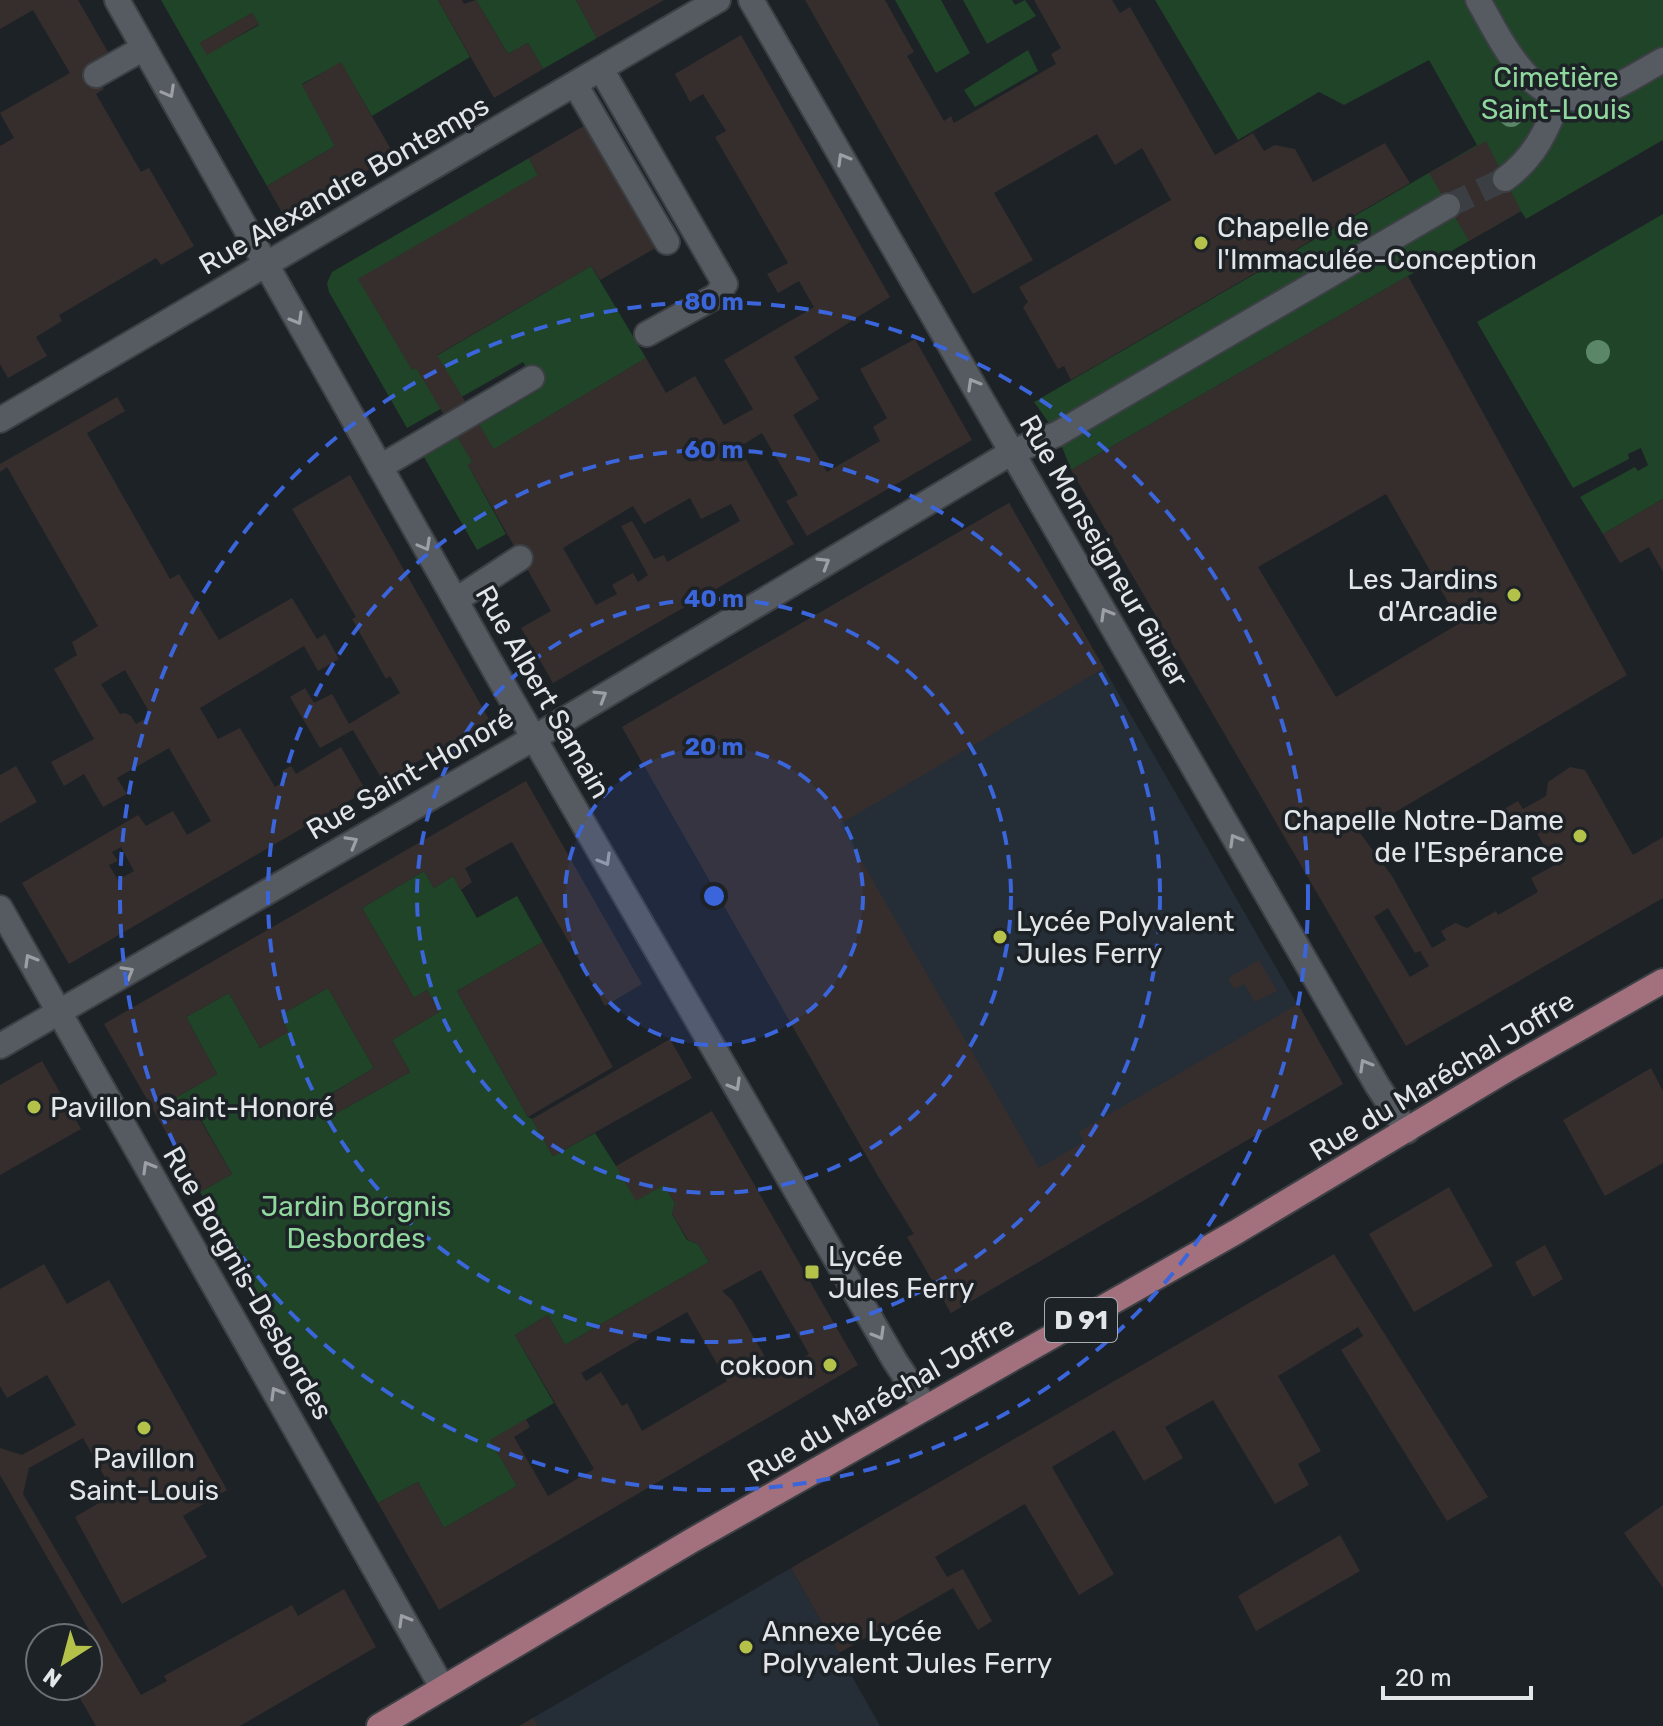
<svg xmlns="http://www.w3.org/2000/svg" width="1663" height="1726" font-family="Rubik,sans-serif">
  <rect width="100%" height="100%" fill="#1d2227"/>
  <g fill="#252e37">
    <path d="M1009,503L1343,1084L951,1313L907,1237L914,1234L878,1176L622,727Z"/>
    <path d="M791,1568L880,1726H519Z"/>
  </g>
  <g fill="#1f4427" fill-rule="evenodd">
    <path d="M161,0H438L470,57L372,116L341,63L302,84L335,146L267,186ZM252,13L259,25L207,54L200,43Z"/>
    <path d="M476,0H576L597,38L543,69L528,43L508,54Z"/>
    <path d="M895,0H941L970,53L936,73Z"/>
    <path d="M963,0H1012L1015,5L1025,0L1036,16L987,44Z"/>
    <path d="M1155,0H1663V140L1526,219L1521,211L1071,470L1057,434L1034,402L1477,145L1429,60L1344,105L1319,92L1238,140Z"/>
    <path d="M1028,50L1038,71L975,107L964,90Z"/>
    <path d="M529,158L538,175L412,370L591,266L646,358L468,465L506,534L477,550L424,457L539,390L523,362L407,428L329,292L327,283L332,272Z"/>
    <path d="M1663,214V499L1603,534L1580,497L1635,467L1638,471L1648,465L1641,448L1628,454L1629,459L1573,488L1477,322Z"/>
    <path d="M424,871L434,888L453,876L477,918L517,896L543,942L457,991L528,1117L532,1119L553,1156L595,1133L616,1166L664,1185L675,1203L672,1214L687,1240L698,1244L709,1262L565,1345L548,1315L515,1335L554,1403L491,1440L517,1486L444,1528L418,1482L378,1503L200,1192L232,1174L196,1111L185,1116L175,1098L217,1074L186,1017L229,993L260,1048L288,1032L280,1015L328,988L374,1068L327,1096L335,1114L410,1072L392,1040L439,1012L427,990L414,998L362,908Z"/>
  </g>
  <g fill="#362e2c" fill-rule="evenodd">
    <path d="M0,0H78L108,52L88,64L104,89L96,94L141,172L149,168L194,246L161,265L156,258L59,315L62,321L36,337L47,356L8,378L0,364V146L14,138L0,113L70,73L33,10L0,29Z"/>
    <path d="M438,0H462L464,4L476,0L508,54L528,43L543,69L494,98Z"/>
    <path d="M576,0H664L597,38Z"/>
    <path d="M805,0H885L914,52L907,56L944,121L951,116L954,123L1056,64L1051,54L1061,48L1034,0H1112L1120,13L1130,7L1215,155L1253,133L1264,151L1275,145L1295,149L1313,182L1385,143L1410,183L1071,380L1064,366L1058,369L1023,307L1028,302L1019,287L1171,200L1142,148L1115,165L1097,134L994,193L1033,260L973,294Z"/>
    <path d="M252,13L259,24L207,55L200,43Z"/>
    <path d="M741,35L890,297L794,357L819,399L793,415L827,472L880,441L873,427L887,418L860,369L915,339L972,440L807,536L786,501L798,495L762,433L739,447L794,544L553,683L521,628L551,611L468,465L472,462L416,368L412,370L358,279L538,175L529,158L587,124L659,246L600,280L591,266L437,355L494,449L646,358L666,393L695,376L724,425L753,409L724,360L814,307L799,281L778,293L767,274L788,263L715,137L726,131L703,94L690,102L675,74ZM690,498L701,519L731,504L740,521L667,562L664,555L654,559L632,521L621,526L648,575L638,582L633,573L612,585L617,594L596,605L563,548L633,506L644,524Z"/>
    <path d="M341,62L394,155L285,218L267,186L335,146L302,85Z"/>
    <path d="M1486,141L1521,211L1469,241L1429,173Z"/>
    <path d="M1408,276L1627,675L1360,833L1392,876L1432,948L1446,940L1441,931L1455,923L1467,928L1496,911L1498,915L1538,892L1531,878L1555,865L1528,817L1513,826L1501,825L1495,814L1518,801L1523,809L1546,796L1548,782L1570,767L1585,770L1633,855L1663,837V898L1406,1046L1071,470ZM1386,494L1460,623L1336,697L1258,567ZM1388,908L1415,953L1420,951L1429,966L1410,977L1374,917Z"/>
    <path d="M117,397L125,411L87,433L170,579L179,574L219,640L292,598L317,639L325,634L339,659L318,671L304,646L200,708L218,739L240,728L275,787L287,780L282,771L291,766L296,774L341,747L366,791L69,964L22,883L138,815L146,826L173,811L187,835L211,821L169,748L117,778L127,794L103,807L84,774L64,786L51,762L94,739L54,669L77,655L72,642L98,626L7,467L0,472V464ZM125,670L151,715L136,724L131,716L125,713L120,714L101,684ZM121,847L134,871L118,880L109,865L118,861L112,852Z"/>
    <path d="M350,475L490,721L383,781L353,730L320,748L290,697L305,688L314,703L332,694L349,724L400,693L390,676L386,679L352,619L356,617L292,509Z"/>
    <path d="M1663,499V572L1649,547L1620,563L1603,534Z"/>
    <path d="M1009,503L1104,668L840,824L1039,1168L1084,1142L1079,1132L1298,1004L1343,1084L951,1313L907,1237L914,1234L878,1176L622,727Z"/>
    <path d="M16,766L37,802L0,823V775Z"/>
    <path d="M526,781L642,984L605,1006L512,842L465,868L472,882L461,890L453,876L434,888L424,871L362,908L414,998L427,990L439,1012L392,1040L410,1072L335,1114L326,1097L374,1068L328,988L280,1015L289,1032L260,1048L229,993L186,1017L217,1074L175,1098L185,1116L195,1111L232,1174L200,1192L104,1024Z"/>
    <path d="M543,942L613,1067L528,1117L457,991Z"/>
    <path d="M1259,960L1277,991L1255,1002L1244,984L1234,989L1228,978Z"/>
    <path d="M670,1039L692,1078L553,1156L532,1119Z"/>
    <path d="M42,1061L81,1129L0,1175V1085Z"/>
    <path d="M1651,1068L1663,1091V1163L1605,1196L1563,1120Z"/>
    <path d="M712,1111L858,1365L439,1610L378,1503L418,1482L444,1528L517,1486L490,1440L526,1419L530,1427L514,1437L548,1496L594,1469L515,1335L548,1315L565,1345L709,1262L698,1244L688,1240L672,1214L675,1203L664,1185L636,1201L616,1166ZM761,1270L809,1354L775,1374L732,1300L722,1291ZM687,1312L727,1381L642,1431L627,1403L622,1406L601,1372L586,1381L581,1373Z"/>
    <path d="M1449,1187L1493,1266L1414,1312L1369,1234Z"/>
    <path d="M1545,1245L1563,1279L1533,1297L1515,1262Z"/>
    <path d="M1334,1254L1488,1497L1447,1521L1341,1350L1363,1336L1358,1327L1278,1376L1321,1451L1298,1464L1309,1485L1275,1504L1213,1400L1165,1427L1183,1458L1144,1481L1114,1430L1052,1467L1114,1574L1079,1595L1025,1504L935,1557L947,1577L963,1569L992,1621L978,1630L953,1588L839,1653L791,1568Z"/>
    <path d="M44,1264L67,1304L109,1280L227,1490L183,1516L207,1557L122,1604L75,1517L114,1494L83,1438L29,1468L23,1494L141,1695L167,1681L164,1676L292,1605L298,1616L344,1589L376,1647L240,1726H96L73,1686H88V1638H79L90,1632L0,1475V1448L22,1455L76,1425L47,1375L7,1398L0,1386V1289Z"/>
    <path d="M1663,1505V1588L1624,1533Z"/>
    <path d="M1340,1535L1360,1571L1256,1631L1238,1596Z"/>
    <path d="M533,1718L538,1726H519Z"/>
  </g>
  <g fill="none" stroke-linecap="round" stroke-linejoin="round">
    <path stroke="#3b3f44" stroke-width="24" stroke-dasharray="24 12" stroke-linecap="butt" d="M1448,206L1505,179"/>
    <g stroke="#3c4044" stroke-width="28">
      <g id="minor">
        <path d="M117,0L506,690L895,1361L926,1408"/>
        <path d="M751,0L1377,1085L1407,1131"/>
        <path d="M1478,0C1500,38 1530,108 1585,97C1612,92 1639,73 1663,60"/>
        <path d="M601,69L725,284L716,296L647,334"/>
        <path d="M96,75L144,48"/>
        <path d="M575,84L667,242"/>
        <path d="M1505,179C1534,158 1548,130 1559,96"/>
        <path d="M0,420L718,0"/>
        <path d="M380,467L532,378"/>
        <path d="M456,600L520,558"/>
        <path d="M0,908L442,1687"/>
        <path d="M0,1046L534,738L1012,452L1057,434L1448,206"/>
      </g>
    </g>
    <g stroke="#3c4044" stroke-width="28">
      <path id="major" d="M379,1726L691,1541L1236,1232L1508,1069L1663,981"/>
    </g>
    <use href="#minor" stroke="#565b61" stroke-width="24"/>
    <use href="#major" stroke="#a2717d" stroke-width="24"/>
  </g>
  <g fill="#5c8668">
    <circle cx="1511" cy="115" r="12"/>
    <circle cx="1598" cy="352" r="12"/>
  </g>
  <defs><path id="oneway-chevron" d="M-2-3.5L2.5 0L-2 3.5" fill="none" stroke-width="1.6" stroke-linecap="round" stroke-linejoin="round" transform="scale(2)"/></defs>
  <g stroke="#9ca0a5">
    <use href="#oneway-chevron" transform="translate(169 92) rotate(61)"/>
    <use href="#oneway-chevron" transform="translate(843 159) rotate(-120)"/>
    <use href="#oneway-chevron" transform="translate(297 319) rotate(60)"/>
    <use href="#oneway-chevron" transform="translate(973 384) rotate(-120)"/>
    <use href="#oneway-chevron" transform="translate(425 545) rotate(61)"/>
    <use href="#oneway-chevron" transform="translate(824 563) rotate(-31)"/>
    <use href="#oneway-chevron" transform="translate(1106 614) rotate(-120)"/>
    <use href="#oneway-chevron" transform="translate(601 696) rotate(-31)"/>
    <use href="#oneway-chevron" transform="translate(1235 840) rotate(-120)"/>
    <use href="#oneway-chevron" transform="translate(352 842) rotate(-30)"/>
    <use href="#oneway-chevron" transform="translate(605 860) rotate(60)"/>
    <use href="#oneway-chevron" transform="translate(30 960) rotate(-120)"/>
    <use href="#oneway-chevron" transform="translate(128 972) rotate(-30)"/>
    <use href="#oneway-chevron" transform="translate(1365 1065) rotate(-120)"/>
    <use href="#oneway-chevron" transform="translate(735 1085) rotate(60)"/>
    <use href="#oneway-chevron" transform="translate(148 1167) rotate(-120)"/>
    <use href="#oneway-chevron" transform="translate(879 1334) rotate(60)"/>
    <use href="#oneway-chevron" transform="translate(276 1393) rotate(-120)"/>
    <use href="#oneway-chevron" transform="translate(404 1620) rotate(-120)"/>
  </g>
  <circle cx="714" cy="896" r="149" fill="#3b65db" fill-opacity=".12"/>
  <g fill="none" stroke="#3b65db" stroke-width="4" stroke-dasharray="14 10">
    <circle cx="714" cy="896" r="149"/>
    <circle cx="714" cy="896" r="297"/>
    <circle cx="714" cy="896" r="446"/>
    <circle cx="714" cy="896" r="594"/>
  </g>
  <g fill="#b4c24a" stroke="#1d2227" stroke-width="3">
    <circle cx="1201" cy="243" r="8"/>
    <circle cx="1514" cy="595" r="8"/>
    <circle cx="1580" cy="836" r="8"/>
    <circle cx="1000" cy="937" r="8"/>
    <circle cx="34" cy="1107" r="8"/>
    <rect x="804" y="1264" width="16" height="16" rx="4"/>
    <circle cx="830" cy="1365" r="8"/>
    <circle cx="144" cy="1428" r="8"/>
    <circle cx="746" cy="1647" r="8"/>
  </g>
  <g text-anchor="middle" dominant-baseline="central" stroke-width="7" stroke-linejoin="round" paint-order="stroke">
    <rect fill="#1d2227" stroke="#a8abaf" stroke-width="2" x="1045" y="1298" width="72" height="44" rx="6"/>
    <g font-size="26" font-weight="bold" fill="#e3e6e9">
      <text x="1081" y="1320">D 91</text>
    </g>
    <g font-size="28" fill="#90d79d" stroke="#1d2227">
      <text x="1556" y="77">Cimetière<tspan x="1556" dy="32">Saint-Louis</tspan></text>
      <text x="356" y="1206">Jardin Borgnis<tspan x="356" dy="32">Desbordes</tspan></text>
    </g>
    <g font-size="28" fill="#e3e6e9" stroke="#1d2227">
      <text transform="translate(344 185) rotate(-30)">Rue Alexandre Bontemps</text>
      <text transform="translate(1104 551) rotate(60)">Rue Monseigneur Gibier</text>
      <text transform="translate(543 692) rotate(60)">Rue Albert Samain</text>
      <text transform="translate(410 774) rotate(-30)">Rue Saint-Honoré</text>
      <text transform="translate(1442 1076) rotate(-31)">Rue du Maréchal Joffre</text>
      <text transform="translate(248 1283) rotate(60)">Rue Borgnis-Desbordes</text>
      <text transform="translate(881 1399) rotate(-30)">Rue du Maréchal Joffre</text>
    </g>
    <g font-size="28" fill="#e3e6e9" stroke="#1d2227" text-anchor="start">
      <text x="1217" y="227">Chapelle de<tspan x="1217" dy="32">l'Immaculée-Conception</tspan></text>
      <text x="1498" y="579" text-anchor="end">Les Jardins<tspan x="1498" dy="32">d'Arcadie</tspan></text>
      <text x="1564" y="820" text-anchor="end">Chapelle Notre-Dame<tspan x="1564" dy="32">de l'Espérance</tspan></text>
      <text x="1016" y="921">Lycée Polyvalent<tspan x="1016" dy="32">Jules Ferry</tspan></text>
      <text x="50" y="1107">Pavillon Saint-Honoré</text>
      <text x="828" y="1256">Lycée<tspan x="828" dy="32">Jules Ferry</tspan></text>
      <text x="814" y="1365" text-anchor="end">cokoon</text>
      <text x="144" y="1458" text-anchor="middle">Pavillon<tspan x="144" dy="32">Saint-Louis</tspan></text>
      <text x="762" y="1631">Annexe Lycée<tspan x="762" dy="32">Polyvalent Jules Ferry</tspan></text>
    </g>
  </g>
  <circle cx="714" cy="896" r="12" fill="#3b65db" stroke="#1d2227" stroke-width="4"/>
  <g font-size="24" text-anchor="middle" font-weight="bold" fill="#3b65db" stroke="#1d2227" stroke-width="7" stroke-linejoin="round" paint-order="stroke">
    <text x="714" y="310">80 m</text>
    <text x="714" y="458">60 m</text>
    <text x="714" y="607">40 m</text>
    <text x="714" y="755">20 m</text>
  </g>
  <g transform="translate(64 1662) rotate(216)"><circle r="38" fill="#1d2227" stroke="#6c7075" stroke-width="2"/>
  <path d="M0-6L14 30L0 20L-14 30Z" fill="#b4c24a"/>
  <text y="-12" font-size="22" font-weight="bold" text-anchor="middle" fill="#e3e6e9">N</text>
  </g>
  <path d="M1383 1686v12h148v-12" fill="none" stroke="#e3e6e9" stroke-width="4"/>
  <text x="1395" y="1686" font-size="24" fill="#e3e6e9" stroke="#1d2227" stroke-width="6" paint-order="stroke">20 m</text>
</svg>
